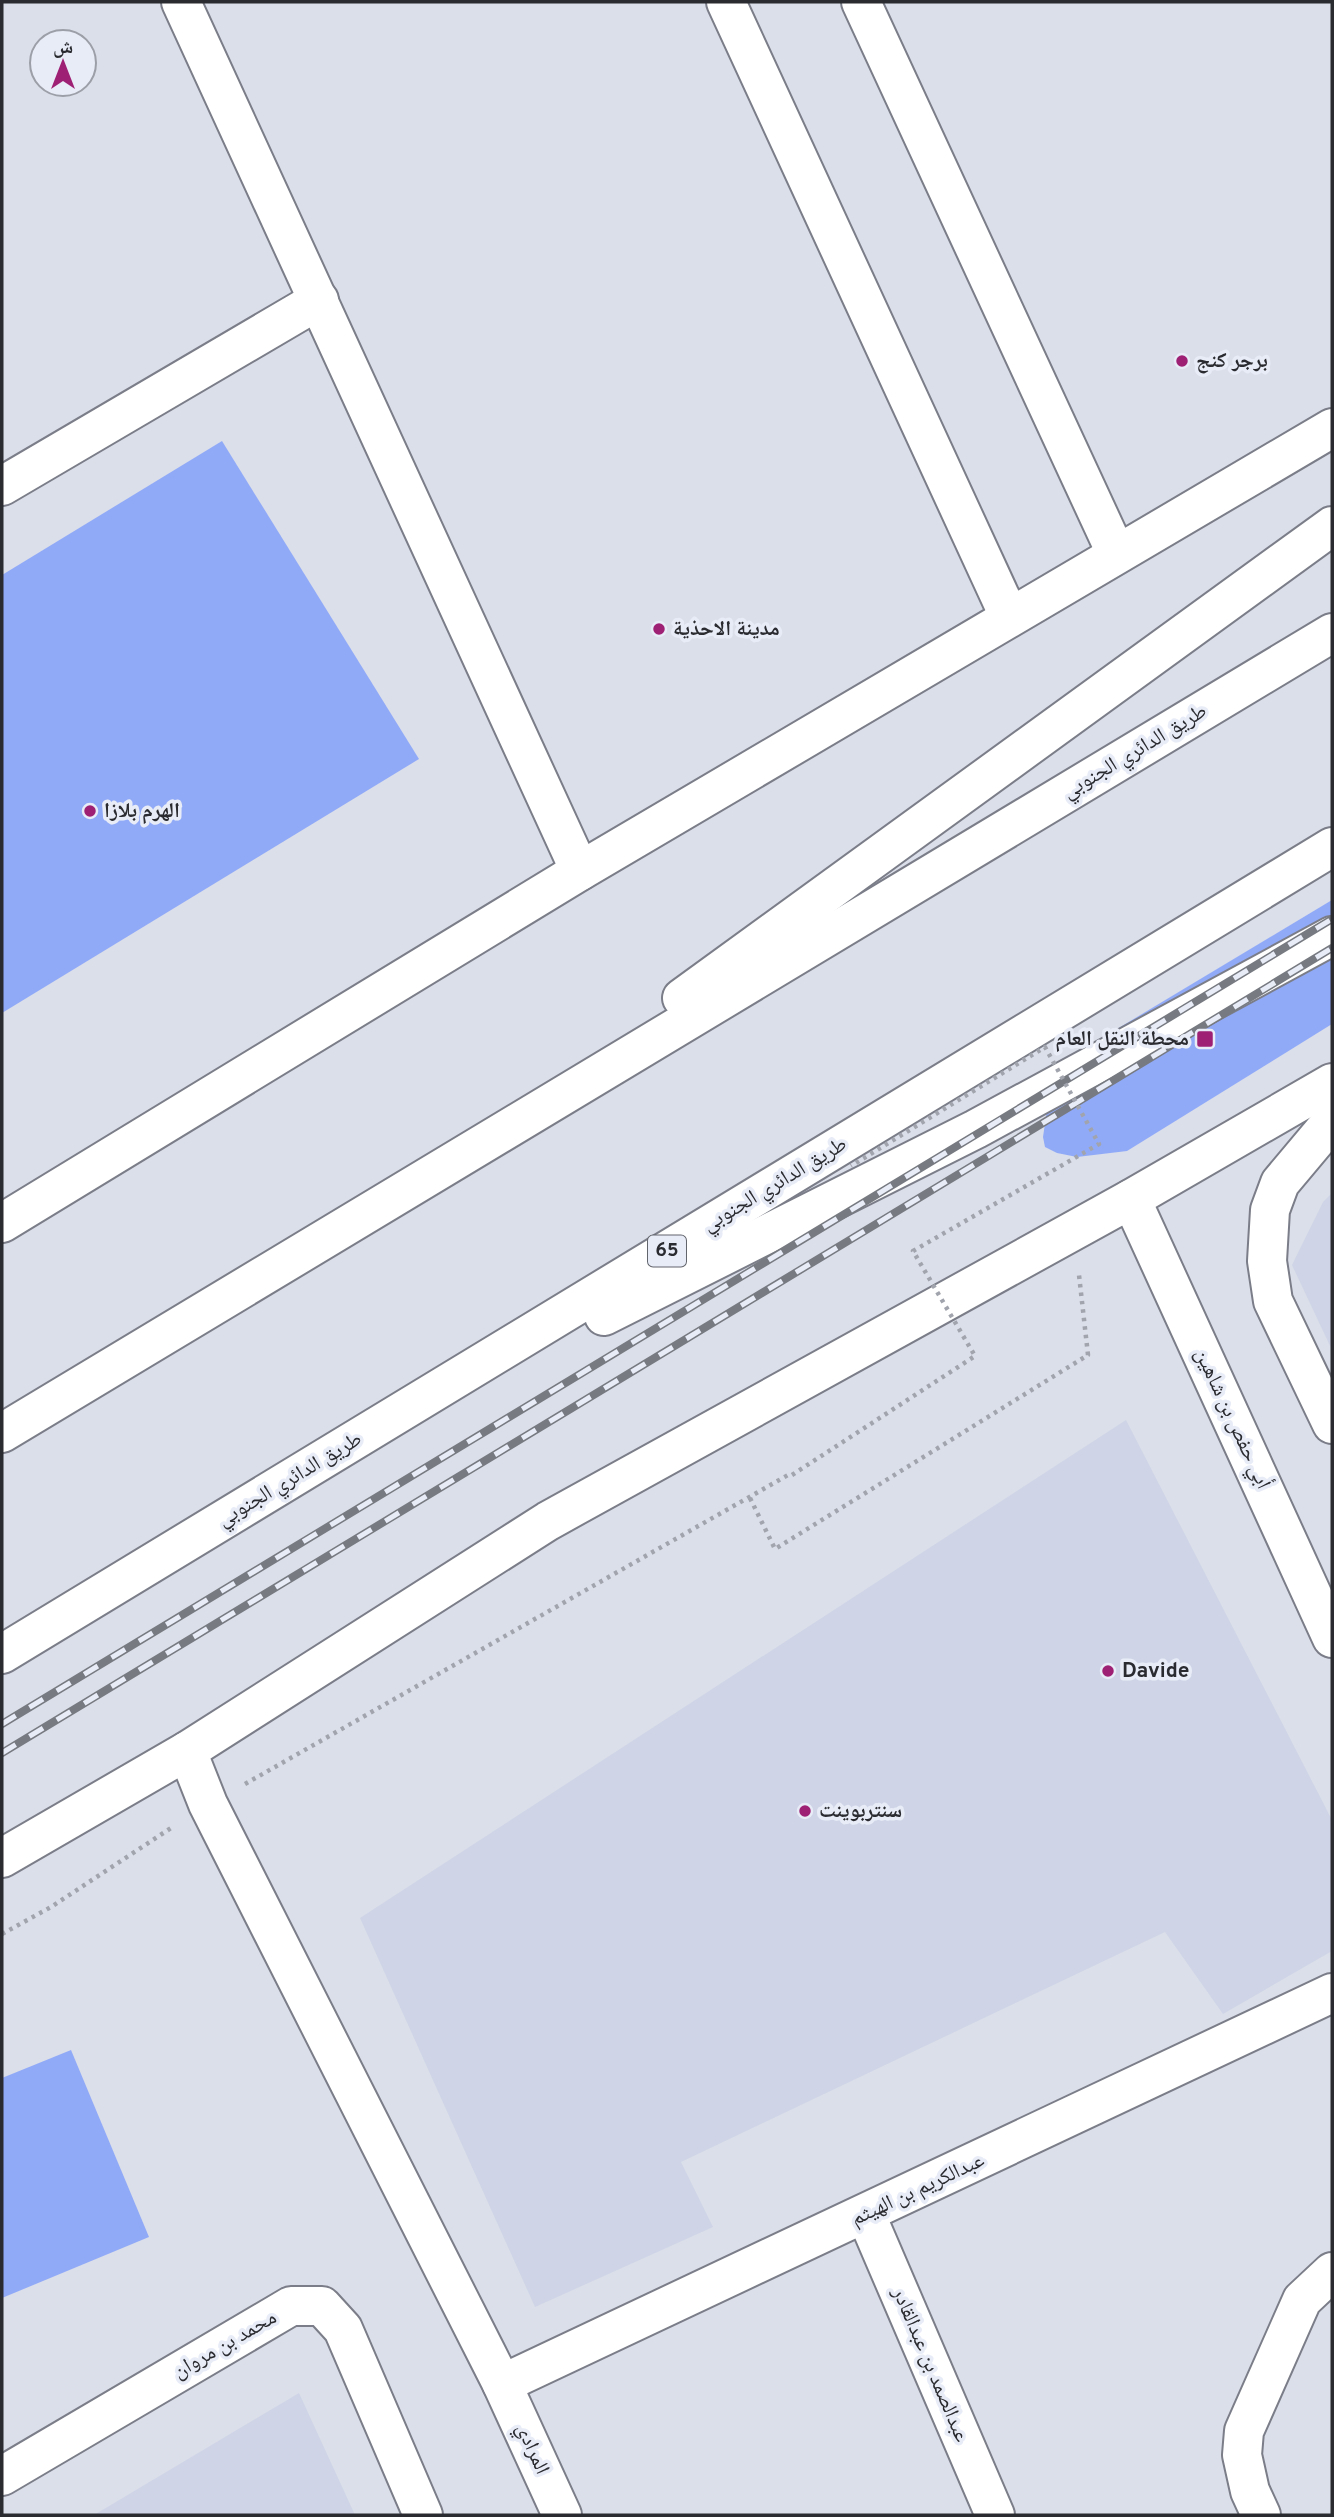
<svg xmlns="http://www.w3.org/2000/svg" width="1334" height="2517" font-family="Overpass,'Noto Naskh Arabic',sans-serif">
  <rect width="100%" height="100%" fill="#dbdfe9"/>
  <g fill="#cfd5e7">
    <path d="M1332,1193V1350L1292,1265L1323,1202Z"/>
    <path d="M1126,1420L1332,1820V1951L1223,2014L1165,1932L681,2162L713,2227L535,2307L360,1918Z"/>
    <path d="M299,2393L355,2515H94Z"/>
  </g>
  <g fill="#91aaf8">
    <path d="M222,441L419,759L2,1013V575Z"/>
    <path d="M1332,900V1024L1127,1151L1077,1157L1057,1153L1045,1147L1043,1137L1048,1103L1077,1053Z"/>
    <path d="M71,2050L149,2237L2,2298V2078Z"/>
  </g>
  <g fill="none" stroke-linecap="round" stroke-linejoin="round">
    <g stroke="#7b7e88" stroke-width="42">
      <g id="minor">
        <path d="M181,2L580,871"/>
        <path d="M726,2L1009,616"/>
        <path d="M861,2L1116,553"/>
        <path d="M2,486L319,300"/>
        <path d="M1332,1121L1280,1183L1270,1210L1267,1261L1273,1301L1332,1424"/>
        <path d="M1131,1199L1332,1638"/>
        <path d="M2,1223L580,871L1332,428"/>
        <path d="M187,1751L208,1804L502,2384L562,2515"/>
        <path d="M866,2215L995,2515"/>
        <path d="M502,2384L1332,1993"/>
        <path d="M2,2476L291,2306H322L343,2329L423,2515"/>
        <path d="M1261,2515L1250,2491L1242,2455L1244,2431L1302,2300L1332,2272"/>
      </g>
    </g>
    <g stroke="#7b7e88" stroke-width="42">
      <path id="major" d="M2,1858L187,1751L548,1521L1131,1199L1332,1083"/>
    </g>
    <g stroke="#7b7e88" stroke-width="42">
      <g id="highway">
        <path d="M682,998L1332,526"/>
        <path d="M604,1316L976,1129L1332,936"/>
        <path d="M2,1433L1332,633"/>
        <path d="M2,1654L1332,847"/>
      </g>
    </g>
    <g stroke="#a1a4ad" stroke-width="4.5" stroke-dasharray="3.5 5" stroke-linecap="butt">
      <path d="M750,1498L775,1549L1088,1355L1079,1275"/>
      <path d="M245,1784L788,1475"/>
      <path d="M2,1934L51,1907L174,1826"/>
    </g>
    <use href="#minor" stroke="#fff" stroke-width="38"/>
    <use href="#major" stroke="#fff" stroke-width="38"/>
    <use href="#highway" stroke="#fff" stroke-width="38"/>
    <g stroke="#777a81" stroke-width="8">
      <g id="rail">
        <path d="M2,1724L1332,919"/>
        <path d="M2,1753L1332,948"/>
      </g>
    </g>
    <use href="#rail" stroke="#e8ecf7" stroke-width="5" stroke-dasharray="16" stroke-linecap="butt"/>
    <path stroke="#a1a4ad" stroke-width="4.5" stroke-dasharray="3.5 5" stroke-linecap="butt" d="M792,1475L975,1356L913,1251L1099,1144L1045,1047L851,1166"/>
  </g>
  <g fill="#9e2075" stroke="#e8ecf7" stroke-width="2.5">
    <circle cx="1182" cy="361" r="7"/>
    <circle cx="659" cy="629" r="7"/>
    <circle cx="90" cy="811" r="7"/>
    <rect x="1196" y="1030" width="18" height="18" rx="3.5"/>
    <circle cx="1108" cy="1671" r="7"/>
    <circle cx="805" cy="1811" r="7"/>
  </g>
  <g text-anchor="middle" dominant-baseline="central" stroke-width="7" stroke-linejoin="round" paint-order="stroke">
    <rect fill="#e8ecf7" stroke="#63656c" stroke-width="2" x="648" y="1235.5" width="38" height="31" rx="5"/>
    <g font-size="19" font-weight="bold" fill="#2a2b30">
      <text x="667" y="1251">65</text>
    </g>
    <g font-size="21" font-weight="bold" fill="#2a2b30" stroke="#e8ecf7" text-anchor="start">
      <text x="1196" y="361">برجر كنج</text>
      <text x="673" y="629">مدينة الاحذية</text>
      <text x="104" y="811">الهرم بلازا</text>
      <text x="1189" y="1039" text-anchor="end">محطة النقل العام</text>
      <text x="1122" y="1671">Davide</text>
      <text x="819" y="1811">سنتربوينت</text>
    </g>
    <g font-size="21" fill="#2a2b30" stroke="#e8ecf7">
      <text transform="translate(1135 752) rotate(-31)">طريق الدائري الجنوبي</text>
      <text transform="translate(775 1185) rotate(-31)">طريق الدائري الجنوبي</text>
      <text transform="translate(1232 1419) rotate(65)">أبي حفص بن شاهين</text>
      <text transform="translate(290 1480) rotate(-31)">طريق الدائري الجنوبي</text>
      <text transform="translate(918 2190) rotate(-25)">عبدالكريم بن الهيثم</text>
      <text transform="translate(225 2345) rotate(-30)">محمد بن مروان</text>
      <text transform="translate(930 2365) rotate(67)">عبدالصمد بن عبدالقادر</text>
      <text transform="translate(532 2449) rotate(66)">المرادي</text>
    </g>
  </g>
  <rect width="1334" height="2517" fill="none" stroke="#2a2b30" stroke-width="7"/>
  <g transform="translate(63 63)"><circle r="33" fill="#e8ecf7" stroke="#9c9fa7" stroke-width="2"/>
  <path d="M0-5L12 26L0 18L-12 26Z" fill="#9e2075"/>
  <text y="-10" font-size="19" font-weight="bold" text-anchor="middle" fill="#2a2b30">ش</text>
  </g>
</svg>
